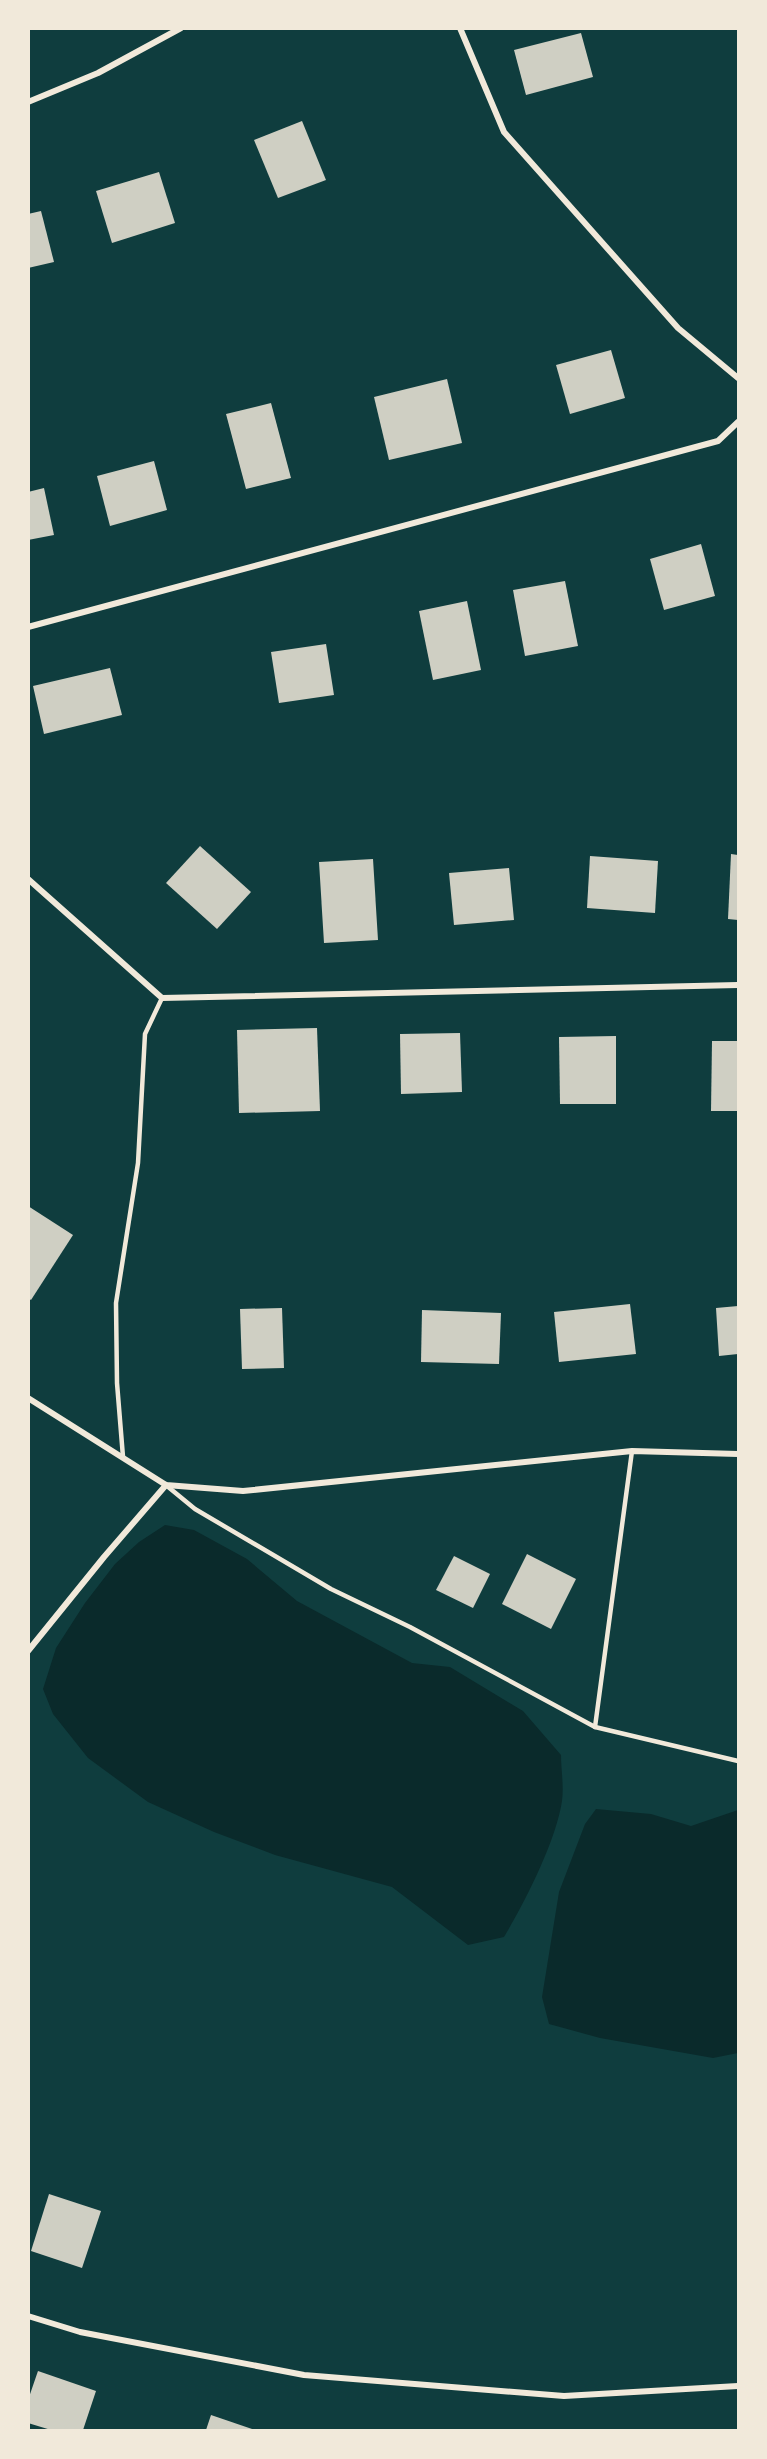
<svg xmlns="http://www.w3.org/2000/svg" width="767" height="2459" font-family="Mulish,sans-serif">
  <rect width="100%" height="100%" fill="#0f3d3e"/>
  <g fill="#0a2a2b">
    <path d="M165,1525L194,1530L247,1559L297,1601L412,1663L450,1667L523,1711L561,1755C561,1769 564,1786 562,1801C556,1841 525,1902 504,1937L468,1945L392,1887L275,1855L214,1832L148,1802L88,1758L53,1714L43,1689L56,1648L85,1603L115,1564L139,1542Z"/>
    <path d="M596,1809L651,1814L691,1826L738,1810V2053L713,2058L600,2038L549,2024L542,1997L559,1892L585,1824Z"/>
  </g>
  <g fill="#cfcfc3">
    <path d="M581,33L593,77L526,95L514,50Z"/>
    <path d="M302,121L326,180L278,198L254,140Z"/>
    <path d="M159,172L175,223L112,243L96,191Z"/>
    <path d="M41,211L54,262L28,268V214Z"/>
    <path d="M611,350L625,398L570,414L556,365Z"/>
    <path d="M447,379L462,443L389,460L374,397Z"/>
    <path d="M271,403L291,478L246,489L226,414Z"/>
    <path d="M154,461L167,510L110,526L97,476Z"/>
    <path d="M44,488L54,535L28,540V492Z"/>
    <path d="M701,544L715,596L664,610L650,559Z"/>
    <path d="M565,581L578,646L525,656L513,590Z"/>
    <path d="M467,601L481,670L433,680L419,611Z"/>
    <path d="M326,644L334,695L279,703L271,652Z"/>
    <path d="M110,668L122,715L44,734L33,686Z"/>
    <path d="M200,846L251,892L217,929L166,883Z"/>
    <path d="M731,854L738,855V920L728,919Z"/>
    <path d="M590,856L658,861L655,913L587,908Z"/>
    <path d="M373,859L378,940L324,943L319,862Z"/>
    <path d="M509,868L514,920L454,925L449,873Z"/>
    <path d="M317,1028L320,1111L239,1113L237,1030Z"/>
    <path d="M460,1033L462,1092L401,1094L400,1034Z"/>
    <path d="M616,1036V1104H560L559,1037Z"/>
    <path d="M712,1041H738V1111H711Z"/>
    <path d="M28,1206L73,1235L31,1300L28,1298Z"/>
    <path d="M630,1304L636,1354L559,1362L554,1312Z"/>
    <path d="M738,1306V1354L719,1356L716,1308Z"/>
    <path d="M282,1308L284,1368L242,1369L240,1309Z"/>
    <path d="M422,1310L501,1313L499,1364L421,1362Z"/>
    <path d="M527,1554L576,1579L551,1629L502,1604Z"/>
    <path d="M454,1556L490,1574L473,1608L436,1590Z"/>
    <path d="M49,2194L101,2211L82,2268L31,2251Z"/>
    <path d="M38,2371L96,2391L83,2430H51L28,2423V2400Z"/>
    <path d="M211,2415L255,2430H206Z"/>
  </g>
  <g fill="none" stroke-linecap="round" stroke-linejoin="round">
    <g stroke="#f1e9da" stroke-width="4.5">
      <path d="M632,1451L595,1727L738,1761"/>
      <path d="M123,1457L117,1383L116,1303L138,1163L145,1034L162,998"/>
      <path d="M167,1486L195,1509L331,1589L410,1627L595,1727"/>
    </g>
    <g stroke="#f1e9da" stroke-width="6">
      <path d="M460,28L504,132L678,328L738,378"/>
      <path d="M28,102L98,73L181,28"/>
      <path d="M28,627L718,441L738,422"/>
      <path d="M28,879L162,998L738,985"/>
      <path d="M28,1398L166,1485L243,1491L632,1451L738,1454"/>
      <path d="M28,1651L104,1557L166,1485"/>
      <path d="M28,2316L80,2332L304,2375L564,2396L738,2386"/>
    </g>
  </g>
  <rect width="767" height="2459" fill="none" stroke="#f1e9da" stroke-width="60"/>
</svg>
